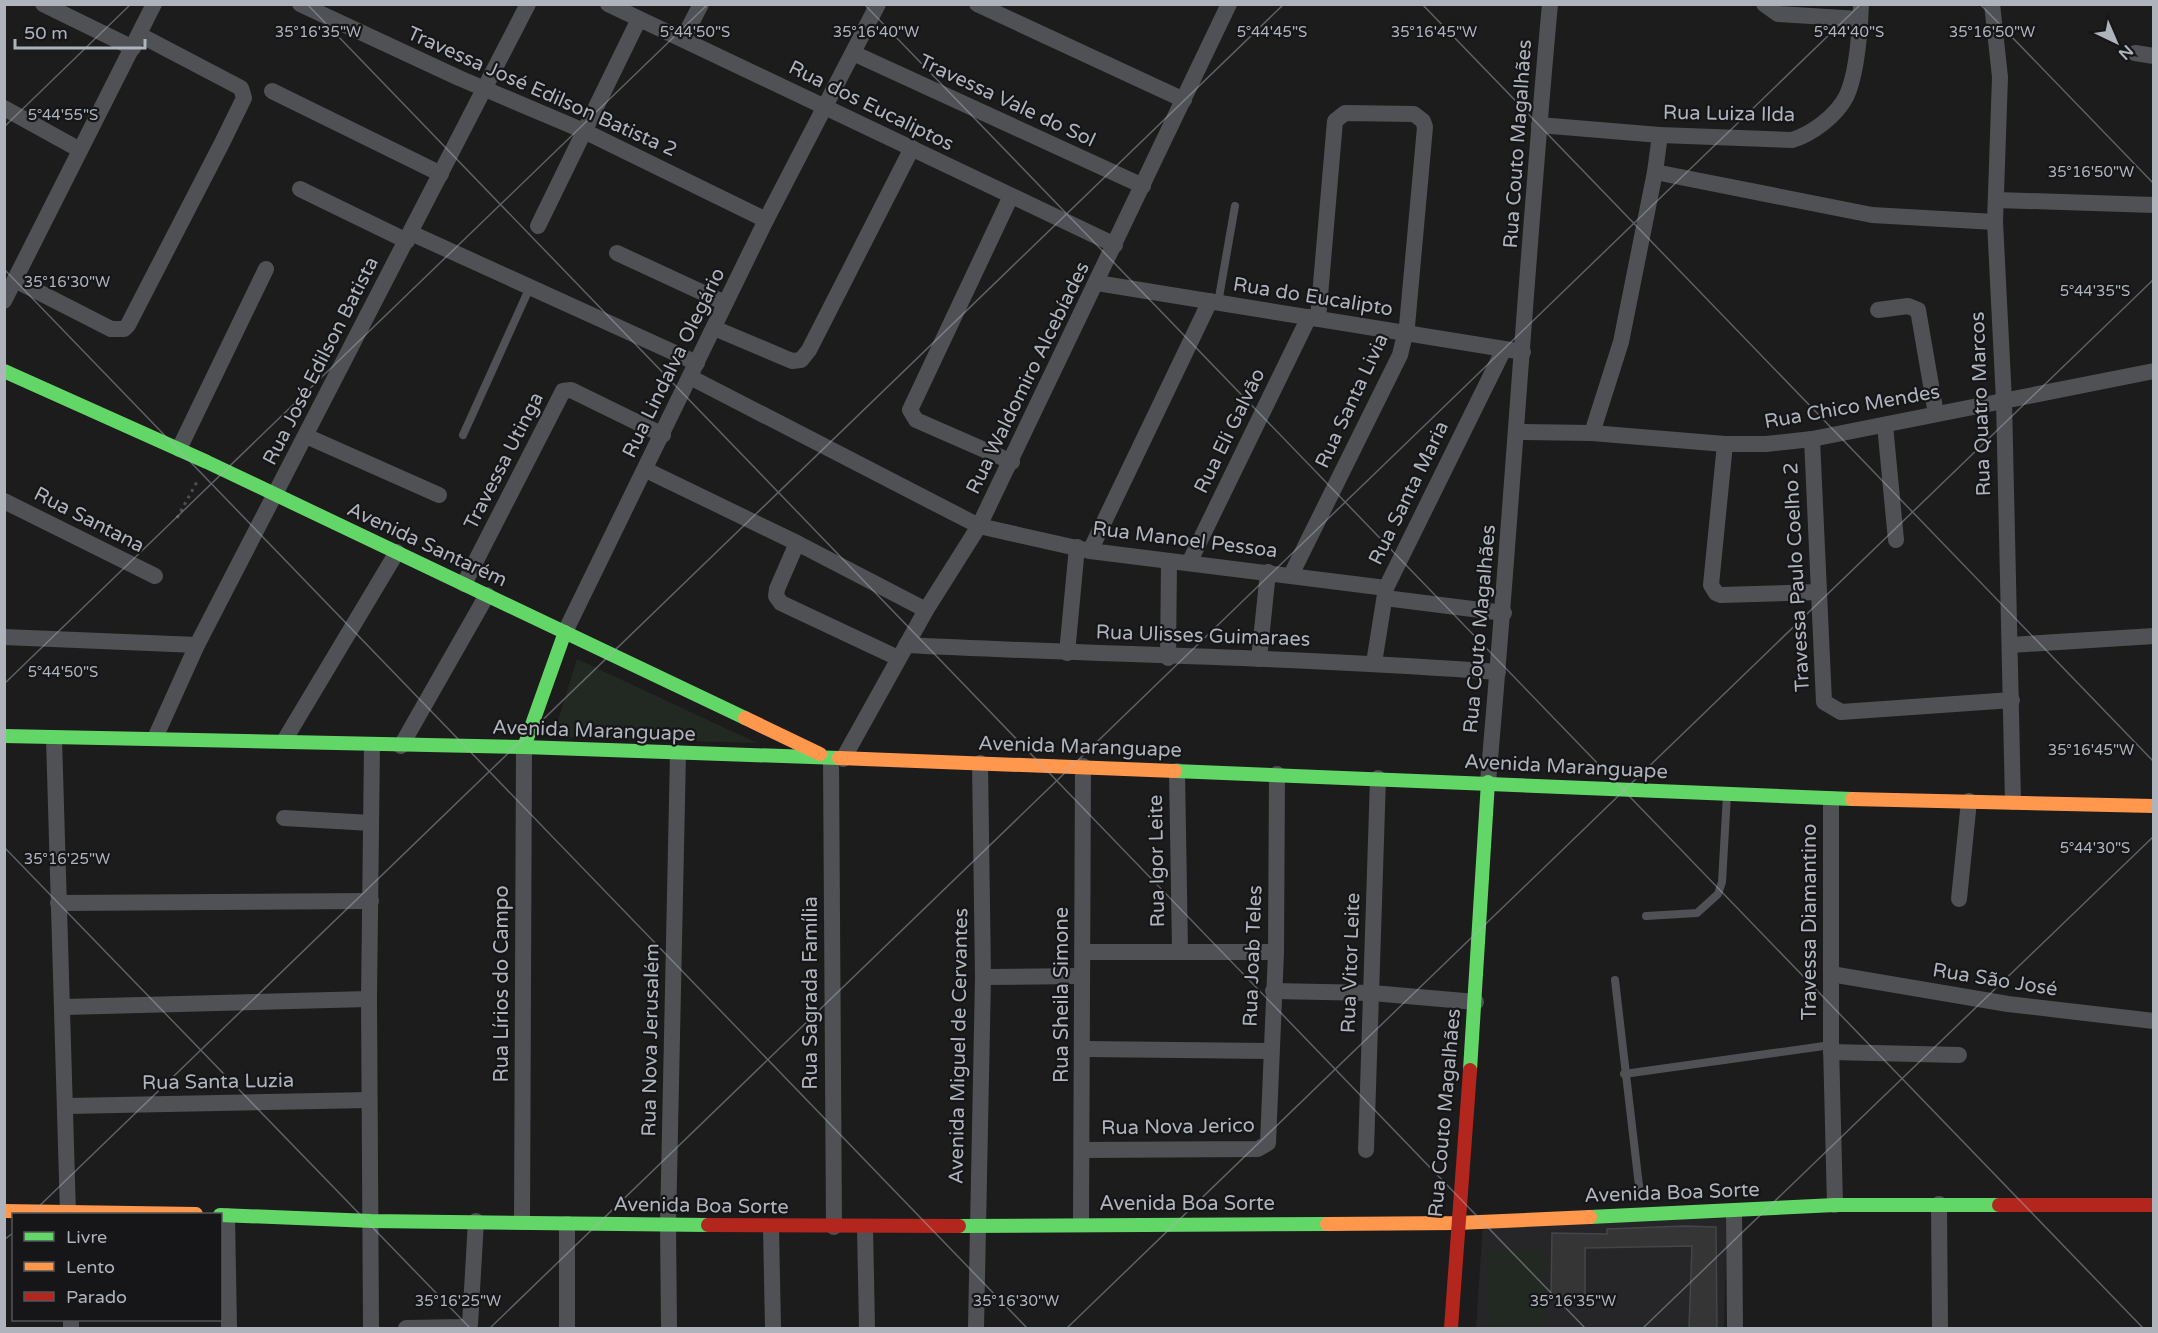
<svg xmlns="http://www.w3.org/2000/svg" width="2158" height="1333" font-family="'Varela Round',sans-serif">
  <rect width="100%" height="100%" fill="#1c1c1c"/>
  <path fill="#262628" d="M1727,1218L1724,1328H1476L1483,1224Z"/>
  <g fill="#222922">
    <path d="M577,659L757,743L553,737Z"/>
    <path d="M1543,1249L1546,1328H1489L1488,1251Z"/>
  </g>
  <path fill="#353536" stroke="#444548" stroke-width="1.5" d="M1685,1226L1716,1227L1717,1329H1689L1692,1246L1585,1248V1297H1551L1552,1233L1607,1234V1229Z"/>
  <g fill="none" stroke-linecap="round" stroke-linejoin="round">
    <path stroke="#4c4d50" stroke-width="3" stroke-dasharray="3 4.5" stroke-linecap="butt" d="M177,518L198,480"/>
    <g stroke="#505155" stroke-width="8">
      <path d="M1218,303L1235,206"/>
      <path d="M463,435L530,287"/>
      <path d="M1646,916L1697,913L1718,894L1722,882L1727,795"/>
      <path d="M1615,980L1639,1186"/>
      <path d="M1624,1074L1831,1045"/>
    </g>
    <g stroke="#505155" stroke-width="16">
      <path d="M43,4L133,48"/>
      <path d="M300,4L459,78L584,131L766,220"/>
      <path d="M608,4L1115,245"/>
      <path d="M977,4L1184,100"/>
      <path d="M1764,4L1778,14L1860,19"/>
      <path d="M1992,4L2000,77L1995,222L2004,401L2013,802"/>
      <path d="M683,39L701,4"/>
      <path d="M853,53L1143,186"/>
      <path d="M2135,53L2154,56"/>
      <path d="M272,91L441,174"/>
      <path d="M4,108L80,150"/>
      <path d="M1539,125L1660,135L1792,140C1812,134 1836,116 1846,97C1857,75 1860,29 1861,4"/>
      <path d="M1655,172L1872,215L1995,222"/>
      <path d="M300,189L407,241"/>
      <path d="M1010,198L910,410L916,420L1012,462"/>
      <path d="M1997,200L2154,205"/>
      <path d="M538,226L639,19"/>
      <path d="M411,233L697,363"/>
      <path d="M617,253L725,303"/>
      <path d="M15,280L111,329H124L128,325L222,143L244,98L241,88L140,35"/>
      <path d="M1097,283L1523,352"/>
      <path d="M4,301L154,4"/>
      <path d="M1878,310L1908,306L1918,310L1936,414"/>
      <path d="M714,328L792,361L801,360L809,350L912,148"/>
      <path d="M690,377L979,526L1090,551L1386,588"/>
      <path d="M1885,425L1896,540"/>
      <path d="M1517,432L1592,433L1725,444H1766L1812,439L2154,371"/>
      <path d="M1592,433L1621,342L1655,172L1660,135"/>
      <path d="M306,436L439,495"/>
      <path d="M1812,439L1824,702L1841,712L2012,700"/>
      <path d="M1725,444L1711,585L1716,593L1721,595L1819,592"/>
      <path d="M179,449L266,269"/>
      <path d="M646,470L797,543L926,610"/>
      <path d="M4,501L155,576"/>
      <path d="M797,543L777,589L776,596L781,603L898,658"/>
      <path d="M1090,551L1210,301"/>
      <path d="M1189,563L1309,317"/>
      <path d="M1291,575L1400,355L1407,326L1425,127L1423,121L1414,114L1345,113L1335,121L1318,319"/>
      <path d="M464,584L563,391L571,390L663,435"/>
      <path d="M1385,598L1504,613"/>
      <path d="M565,632L766,220L878,4"/>
      <path d="M4,637L197,645"/>
      <path d="M906,645C1104,655 1301,657 1498,672"/>
      <path d="M2010,645L2154,636"/>
      <path d="M1067,653L1077,547"/>
      <path d="M1168,658L1169,562"/>
      <path d="M1259,659L1268,572"/>
      <path d="M1374,663L1386,588L1504,349"/>
      <path d="M54,738L68,1214"/>
      <path d="M155,738L197,645L528,4"/>
      <path d="M284,741L397,552"/>
      <path d="M401,746L487,595"/>
      <path d="M831,759L834,1227"/>
      <path d="M843,759L926,610L979,526L1229,4"/>
      <path d="M1177,771L1180,951"/>
      <path d="M1488,782C1511,523 1526,263 1550,4"/>
      <path d="M1831,799V1045L1835,1205"/>
      <path d="M284,818L371,823"/>
      <path d="M1959,899L1969,801"/>
      <path d="M58,903L371,901"/>
      <path d="M1083,952H1276"/>
      <path d="M1831,974L2008,1004L2154,1021"/>
      <path d="M983,977L1082,976"/>
      <path d="M1273,991L1372,993L1476,1002"/>
      <path d="M64,1007L369,999"/>
      <path d="M1084,1049L1271,1051"/>
      <path d="M1831,1052L1959,1055"/>
      <path d="M67,1106L369,1100"/>
      <path d="M1082,1150L1258,1149L1268,1143L1276,952L1277,774"/>
      <path d="M1366,1150L1378,778"/>
      <path d="M1939,1204L1940,1328"/>
      <path d="M1734,1211L1735,1328"/>
      <path d="M227,1216L229,1328"/>
      <path d="M522,1222L524,747"/>
      <path d="M1081,1223L1083,766"/>
      <path d="M771,1227L773,1328"/>
      <path d="M865,1227L867,1328"/>
      <path d="M71,1320V1328"/>
      <path d="M371,1328L369,999L372,745"/>
      <path d="M406,1328L464,1327L470,1324L476,1221"/>
      <path d="M567,1328V1224"/>
      <path d="M669,1328L668,1225L678,753"/>
      <path d="M976,1328L983,977L980,763"/>
    </g>
    <g stroke="#63d668" stroke-width="14">
      <path d="M4,371L207,462L745,718"/>
      <path d="M4,736L524,747L839,758"/>
      <path d="M524,747L565,632"/>
      <path d="M1175,771L1852,799"/>
      <path d="M1470,1070L1488,782"/>
      <path d="M220,1215L371,1221L708,1225"/>
      <path d="M1590,1217L1835,1205H1999"/>
      <path d="M959,1226L1327,1224"/>
    </g>
    <g stroke="#ff974d" stroke-width="14">
      <path d="M745,718L820,754"/>
      <path d="M839,758L1175,771"/>
      <path d="M1852,799L2154,806"/>
      <path d="M4,1211L196,1214"/>
      <path d="M1327,1224L1457,1223L1590,1217"/>
    </g>
    <g stroke="#b3261e" stroke-width="14">
      <path d="M1999,1205H2154"/>
      <path d="M708,1225L959,1226"/>
      <path d="M1451,1328L1470,1070"/>
    </g>
  </g>
  <path fill="none" stroke="#aeb3bc" stroke-width="1.5" stroke-opacity="0.45" d="M307,4L1585,1328M864,4L2143,1328M1422,4L2154,762M1980,4L2154,184M4,127L131,4M4,269L1027,1328M4,684L708,4M4,847L470,1328M31,1214L1284,4M4,1240L14,1232M490,1328L1861,4M1067,1328L2154,279M1643,1328L2154,836"/>
  <g text-anchor="middle" dominant-baseline="central" stroke-width="4.5" stroke-linejoin="round" paint-order="stroke">
    <g font-size="20" fill="#aeb3bc" stroke="#161618">
      <text transform="translate(542 92) rotate(24)">Travessa José Edilson Batista 2</text>
      <text transform="translate(1007 101) rotate(25)">Travessa Vale do Sol</text>
      <text transform="translate(871 106) rotate(26)">Rua dos Eucaliptos</text>
      <text transform="translate(1729 114) rotate(1)">Rua Luiza Ilda</text>
      <text transform="translate(1518 144) rotate(-86)">Rua Couto Magalhães</text>
      <text transform="translate(1313 297) rotate(9)">Rua do Eucalipto</text>
      <text transform="translate(321 361) rotate(-63)">Rua José Edilson Batista</text>
      <text transform="translate(674 363) rotate(-64)">Rua Lindalva Olegário</text>
      <text transform="translate(1028 378) rotate(-64)">Rua Waldomiro Alcebíades</text>
      <text transform="translate(1352 401) rotate(-65)">Rua Santa Livia</text>
      <text transform="translate(1981 404) rotate(-92)">Rua Quatro Marcos</text>
      <text transform="translate(1852 407) rotate(-10)">Rua Chico Mendes</text>
      <text transform="translate(1230 431) rotate(-64)">Rua Eli Galvão</text>
      <text transform="translate(504 461) rotate(-63)">Travessa Utinga</text>
      <text transform="translate(1409 493) rotate(-64)">Rua Santa Maria</text>
      <text transform="translate(89 520) rotate(27)">Rua Santana</text>
      <text transform="translate(1185 540) rotate(7)">Rua Manoel Pessoa</text>
      <text transform="translate(427 545) rotate(25)">Avenida Santarém</text>
      <text transform="translate(1797 577) rotate(-93)">Travessa Paulo Coelho 2</text>
      <text transform="translate(1480 629) rotate(-85)">Rua Couto Magalhães</text>
      <text transform="translate(1203 636) rotate(2)">Rua Ulisses Guimaraes</text>
      <text transform="translate(594 731) rotate(2)">Avenida Maranguape</text>
      <text transform="translate(1080 747) rotate(2)">Avenida Maranguape</text>
      <text transform="translate(1566 767) rotate(3)">Avenida Maranguape</text>
      <text transform="translate(1157 861) rotate(-91)">Rua Igor Leite</text>
      <text transform="translate(1810 922) rotate(-90)">Travessa Diamantino</text>
      <text transform="translate(1253 956) rotate(-88)">Rua Joab Teles</text>
      <text transform="translate(1351 963) rotate(-88)">Rua Vitor Leite</text>
      <text transform="translate(1995 980) rotate(9)">Rua São José</text>
      <text transform="translate(502 984) rotate(-90)">Rua Lírios do Campo</text>
      <text transform="translate(811 993) rotate(-90)">Rua Sagrada Família</text>
      <text transform="translate(1062 995) rotate(-90)">Rua Sheila Simone</text>
      <text transform="translate(651 1040) rotate(-89)">Rua Nova Jerusalém</text>
      <text transform="translate(959 1046) rotate(-89)">Avenida Miguel de Cervantes</text>
      <text transform="translate(218 1082) rotate(-1)">Rua Santa Luzia</text>
      <text transform="translate(1445 1113) rotate(-85)">Rua Couto Magalhães</text>
      <text transform="translate(1178 1127) rotate(-1)">Rua Nova Jerico</text>
      <text transform="translate(1672 1193) rotate(-2)">Avenida Boa Sorte</text>
      <text x="1187" y="1204">Avenida Boa Sorte</text>
      <text transform="translate(701 1206) rotate(1)">Avenida Boa Sorte</text>
    </g>
  </g>
  <g font-size="15" text-anchor="middle" fill="#aeb3bc" stroke="#161618" stroke-width="4.5" stroke-linejoin="round" paint-order="stroke">
    <text x="695" y="37">5°44'50"S</text>
    <text x="1272" y="37">5°44'45"S</text>
    <text x="1849" y="37">5°44'40"S</text>
    <text x="318" y="37">35°16'35"W</text>
    <text x="876" y="37">35°16'40"W</text>
    <text x="1434" y="37">35°16'45"W</text>
    <text x="1992" y="37">35°16'50"W</text>
    <text x="63" y="120">5°44'55"S</text>
    <text x="2091" y="177">35°16'50"W</text>
    <text x="67" y="287">35°16'30"W</text>
    <text x="2095" y="296">5°44'35"S</text>
    <text x="63" y="677">5°44'50"S</text>
    <text x="2091" y="755">35°16'45"W</text>
    <text x="2095" y="853">5°44'30"S</text>
    <text x="67" y="864">35°16'25"W</text>
    <text x="458" y="1306">35°16'25"W</text>
    <text x="1016" y="1306">35°16'30"W</text>
    <text x="1573" y="1306">35°16'35"W</text>
  </g>
  <rect width="2158" height="1333" fill="none" stroke="#aeb3bc" stroke-width="12"/>
  <rect x="12" y="1213" width="210" height="108" fill="#161618" stroke="#53555a" stroke-width="1.5"/>
  <rect x="24" y="1232" width="30" height="9" fill="#63d668" stroke="#53555a" stroke-width="1.5"/>
  <text x="66" y="1243" font-size="18" fill="#aeb3bc">Livre</text>
  <rect x="24" y="1262" width="30" height="9" fill="#ff974d" stroke="#53555a" stroke-width="1.5"/>
  <text x="66" y="1273" font-size="18" fill="#aeb3bc">Lento</text>
  <rect x="24" y="1292" width="30" height="9" fill="#b3261e" stroke="#53555a" stroke-width="1.5"/>
  <text x="66" y="1303" font-size="18" fill="#aeb3bc">Parado</text>
  <g transform="translate(2116 42) rotate(136)" stroke="#161618" stroke-width="4.5" paint-order="stroke">
  <path d="M0-4.5L10 22L0 15L-10 22Z" fill="#aeb3bc"/>
  <text y="-9" font-size="16" font-weight="bold" text-anchor="middle" fill="#aeb3bc">N</text>
  </g>
  <path d="M15 39v9h130v-9" fill="none" stroke="#aeb3bc" stroke-width="3"/>
  <text x="24" y="39" font-size="18" fill="#aeb3bc" stroke="#161618" stroke-width="4.5" paint-order="stroke">50 m</text>
</svg>
